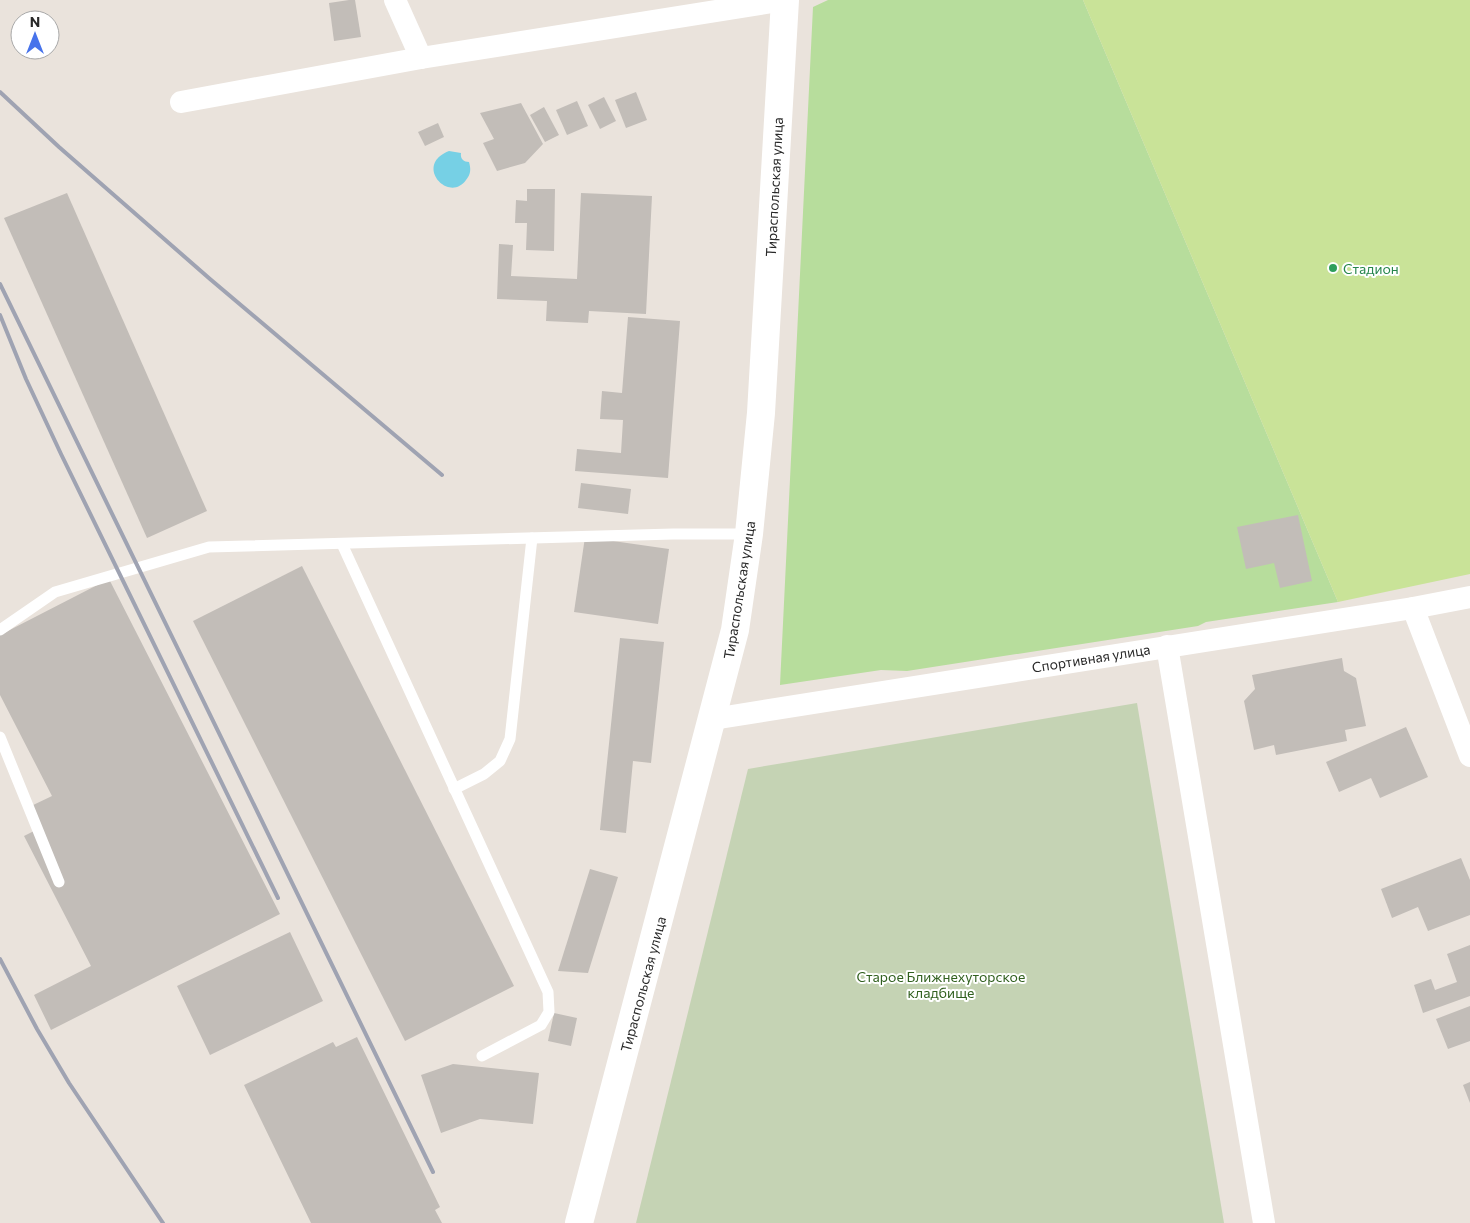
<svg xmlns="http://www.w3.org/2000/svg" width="1470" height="1223" font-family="Commissioner,sans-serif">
  <rect width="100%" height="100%" fill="#eae3dc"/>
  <path fill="#b7dd9c" d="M828,0H1083L1338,602L1206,622L1198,626L907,671L881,670L780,685L813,7Z"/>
  <path fill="#c5d3b4" d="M1137,703L1224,1223H636L748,769Z"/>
  <path fill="#c9e398" d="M1083,0H1470V574L1338,602Z"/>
  <path fill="#76d0e5" d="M449,151L461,153C460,159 464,162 469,162C471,169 471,174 466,180C449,204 413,165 449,151Z"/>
  <g fill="#c2bdb8">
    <path d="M349,0H355L361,37L334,41L329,3Z"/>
    <path d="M636,92L647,120L626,128L615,100Z"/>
    <path d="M604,97L616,121L600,129L588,105Z"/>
    <path d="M577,101L588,126L567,135L556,110Z"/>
    <path d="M521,103L543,144L525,163L497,171L483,143L494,139L480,113Z"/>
    <path d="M544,107L559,135L545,142L530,115Z"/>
    <path d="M438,123L444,137L425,146L418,132Z"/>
    <path d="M527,189H555L554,251L526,250L527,223H515L516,200L527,201Z"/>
    <path d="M67,193L207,511L147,538L4,218Z"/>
    <path d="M581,193L652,196L646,314L589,311L588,323L546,321L547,301L497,299L499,244L513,245L511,276L577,279Z"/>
    <path d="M628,317L680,321L668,478L575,471L577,449L621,453L623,420L600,419L602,391L622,393Z"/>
    <path d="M581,483L631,489L628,514L578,508Z"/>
    <path d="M1298,515L1312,581L1280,588L1274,563L1246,569L1237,527Z"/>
    <path d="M585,537L669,549L658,624L574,612Z"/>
    <path d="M302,566L514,986L405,1041L193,621Z"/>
    <path d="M109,579L280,914L51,1030L34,995L91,966L24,836L40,828L29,807L52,796L0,695V635Z"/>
    <path d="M620,638L664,642L651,763L633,761L626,833L600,830Z"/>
    <path d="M1342,658L1344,671L1356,678L1366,726L1345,730L1347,741L1276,755L1274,745L1254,750L1244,701L1255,689L1252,675Z"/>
    <path d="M1406,727L1428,777L1380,798L1371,778L1339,792L1326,762Z"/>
    <path d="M1461,858L1470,880V915L1428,931L1418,907L1392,918L1381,889Z"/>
    <path d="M590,869L618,877L588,973L558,971Z"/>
    <path d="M290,932L323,1001L210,1055L177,986Z"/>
    <path d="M1470,945V996L1423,1013L1414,985L1431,979L1435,990L1457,982L1447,954Z"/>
    <path d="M1470,1006V1041L1448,1049L1436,1019Z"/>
    <path d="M554,1013L577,1018L571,1046L548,1041Z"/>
    <path d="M357,1037L440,1207L435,1210L442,1223H311L244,1085L333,1042L336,1047Z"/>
    <path d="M453,1064L539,1073L533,1124L480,1119L441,1133L421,1075Z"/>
    <path d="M1470,1082V1103L1463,1085Z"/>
  </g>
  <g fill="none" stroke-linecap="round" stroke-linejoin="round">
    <g stroke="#fff" stroke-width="11">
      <path d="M342,544L548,992L549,1012L541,1025L482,1056"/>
      <path d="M0,630L55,592L209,547L673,534H749"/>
      <path d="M0,737L59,882"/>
      <path d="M454,789L484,774L500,761L510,739L532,538"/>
    </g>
    <g stroke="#fff" stroke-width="22">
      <path d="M395,0L421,58"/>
      <path d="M181,102L421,58L785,0"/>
      <path d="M1413,608L1470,756"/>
      <path d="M1167,646L1264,1223"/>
      <path d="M713,719L1413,608L1470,597"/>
    </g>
    <path stroke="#fff" stroke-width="28" d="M579,1223L735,630L749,534L761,413L785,0"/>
    <g stroke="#9fa3b2" stroke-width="4">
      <path d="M0,92L59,147L210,279L442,475"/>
      <path d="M0,284L433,1172"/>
      <path d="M0,315L26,379L61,454L278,898"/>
      <path d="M0,959L37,1029L69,1083L163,1223"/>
    </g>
  </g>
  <circle fill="#2e9e5b" stroke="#fff" stroke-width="2" cx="1333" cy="268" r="5"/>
  <g text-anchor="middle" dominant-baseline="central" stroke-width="4" stroke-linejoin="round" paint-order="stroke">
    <g font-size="14" fill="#292929" stroke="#fff">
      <text transform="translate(774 187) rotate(-87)">Тираспольская улица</text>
      <text transform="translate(739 590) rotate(-81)">Тираспольская улица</text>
      <text transform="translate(1091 658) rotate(-9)">Спортивная улица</text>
      <text transform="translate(643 984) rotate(-75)">Тираспольская улица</text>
    </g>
    <g font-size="14" fill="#27864d" stroke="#fff" text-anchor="start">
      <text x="1343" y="268">Стадион</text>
    </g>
    <g font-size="14" fill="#31601f" stroke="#fff">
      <text x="941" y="976">Старое Ближнехуторское<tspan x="941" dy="16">кладбище</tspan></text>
    </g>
  </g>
  <g transform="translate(35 35)"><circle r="24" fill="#ffffff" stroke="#a9a9a9"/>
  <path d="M0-4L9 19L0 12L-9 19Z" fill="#4773eb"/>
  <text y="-8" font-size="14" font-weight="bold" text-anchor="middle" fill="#292929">N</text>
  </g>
</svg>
